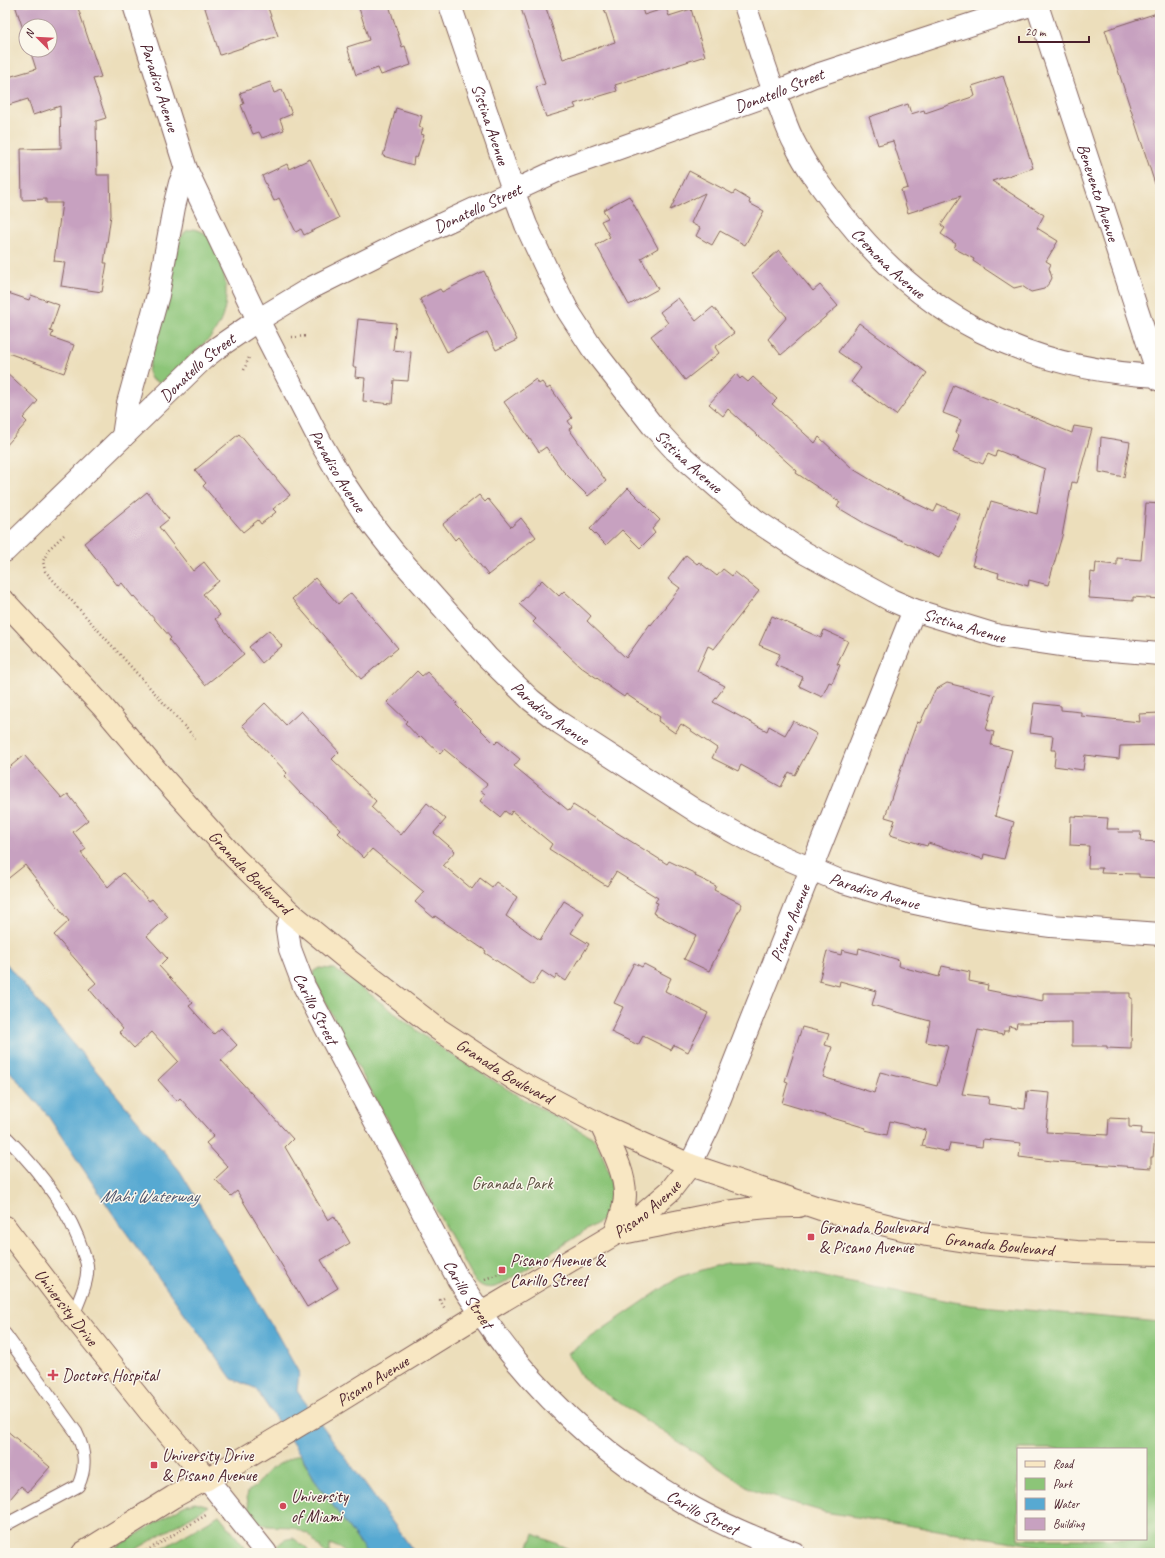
<svg xmlns="http://www.w3.org/2000/svg" width="1165" height="1558" font-family="Caveat,sans-serif">
  <rect width="100%" height="100%" fill="#fbf7ec"/>
  <filter id="ink" filterUnits="userSpaceOnUse"><feTurbulence type="fractalNoise" baseFrequency=".025" numOctaves="2"/><feDisplacementMap in="SourceGraphic" scale="8" xChannelSelector="R" yChannelSelector="G"/><feConvolveMatrix kernelMatrix="1 2 1 2 8 2 1 2 1" color-interpolation-filters="sRGB"/></filter>
  <filter id="wash" filterUnits="userSpaceOnUse"><feTurbulence type="fractalNoise" baseFrequency=".012" numOctaves="4" result="noise"/><feDisplacementMap in="SourceGraphic" scale="16" xChannelSelector="R" yChannelSelector="G"/><feGaussianBlur stdDeviation="0.9" result="paint"/><feColorMatrix in="noise" values="0 0 0 0 0 0 0 0 0 0 0 0 0 0 0 0 0 1.4 0 .05"/><feComposite in="paint" operator="in"/></filter>
  <g filter="url(#wash)">
    <rect width="100%" height="100%" fill="#ecdebb"/>
    <g fill="#8cc578" stroke="#6b7252" fill-rule="evenodd">
      <path d="M194,229C211,233 212,242 218,257C229,281 230,312 213,334C210,339 204,343 200,347C189,357 179,367 168,377L160,383L151,379L148,372L179,240L186,231Z"/>
      <path d="M319,968L334,969L357,984L436,1045L520,1097L592,1137C602,1148 614,1183 612,1199C611,1207 608,1212 604,1219L503,1284C490,1290 482,1289 473,1278L357,1065L313,976L314,971Z"/>
      <path d="M726,1263H771L836,1280L971,1305L1160,1322V1553H1083L824,1512L754,1491L583,1379L568,1353L679,1277ZM1018,1449H1146V1539H1018Z"/>
      <path d="M300,1454L316,1482L367,1553H346L342,1549L330,1544V1553H325L308,1534L292,1527L267,1526L256,1521L251,1514L249,1507L247,1497L248,1491C259,1487 262,1475 271,1469C280,1463 291,1458 300,1454Z"/>
      <path d="M195,1502L209,1506L130,1553H111L113,1549L180,1508L188,1504Z"/>
      <path d="M219,1515L249,1553H224L222,1550L217,1553H155Z"/>
      <path d="M534,1534L578,1553H526Z"/>
      <path d="M293,1538L307,1548L309,1553H281L278,1546C282,1540 286,1539 293,1538Z"/>
    </g>
    <path fill="#57a9d2" stroke="#50647e" d="M5,962L180,1171L276,1332L299,1373L297,1391L415,1553H367L316,1482L304,1460L255,1388L232,1379L117,1220L46,1113L5,1066Z"/>
    <g id="blocks">
      <g fill="#c7a1c0">
        <path d="M15,5H77L101,77L93,79L106,118L96,121L97,175H110L111,215L104,263H107L102,292L61,286L65,262L54,261L62,203H46V199L22,200L21,149L61,148L60,106L33,115L28,99L5,106V78L36,69L30,50H50V26H26V38Z"/>
        <path d="M204,5H267L278,36L220,55Z"/>
        <path d="M358,5H389L402,47L405,46L411,65L381,75L378,68L356,75L347,47L369,40Z"/>
        <path d="M520,5H545L563,59L615,42L603,5H641L644,15L666,8L669,16L691,9L705,56L615,85L617,91L574,104L576,108L546,117L536,87L545,84Z"/>
        <path d="M1160,12V186L1156,187L1105,30Z"/>
        <path d="M1003,76L1033,168L992,181L1044,215L1037,228L1058,241L1046,261L1051,264L1049,268L1052,278L1050,282L1044,289L1031,292L1022,286L1014,288L973,261L974,259L954,248L956,244L941,234L945,228L941,225L961,196L908,213L901,190L908,188L893,141L878,145L869,117L908,104L911,114L924,110L925,113L975,96L972,86Z"/>
        <path d="M270,82L274,93L282,90L292,114L280,119L284,130L262,138L259,132L253,134L241,105L244,104L240,93Z"/>
        <path d="M396,108L422,116L419,127L423,128L421,134L424,135L417,158L414,157L413,165L383,156Z"/>
        <path d="M310,159L339,218L304,235L301,229L296,232L279,198L274,201L262,176L287,164L289,169Z"/>
        <path d="M689,171L733,194L735,191L750,200L749,203L764,211L745,245L720,231L712,245L696,236L700,228L691,223L705,193L670,210Z"/>
        <path d="M629,196L658,248L641,258L658,289L629,305L596,245L610,237L601,221L608,218L603,210Z"/>
        <path d="M779,250L813,291L820,285L838,306L781,355L768,339L787,317L771,299L772,298L752,274Z"/>
        <path d="M484,271L517,340L496,350L487,332L447,352L420,299L440,289L442,292Z"/>
        <path d="M5,292L29,300L31,295L59,305L50,331L53,332L51,337L74,345L64,373L5,352Z"/>
        <path d="M678,298L696,321L713,307L734,333L715,347L719,353L685,380L651,336L668,323L660,312Z"/>
        <path d="M358,319L396,323L393,350L411,352L408,381L394,380L392,404L363,401L365,378L355,377L356,367H353Z"/>
        <path d="M859,323L927,373L896,415L851,382L861,368L838,352Z"/>
        <path d="M5,371L38,401L23,418L27,422L5,447Z"/>
        <path d="M736,374L740,379L742,377L748,382L753,377L777,399L772,404L815,443L819,437L853,469L886,489L934,512L938,504L960,514L939,558L864,523L837,507L840,502L796,473L797,471L728,409L723,416L709,404Z"/>
        <path d="M536,379L539,384L542,382L547,389L550,387L572,418L568,421L572,427L569,429L606,481L588,496L563,471L546,447L539,452L504,402Z"/>
        <path d="M954,385L1072,433L1074,426L1092,429L1077,483L1072,482L1062,536L1048,585L1029,580L1028,586L998,577L999,573L972,565L991,501L1037,514L1045,469L997,450L995,457L988,454L983,464L953,452L959,435L956,433L961,420L943,413Z"/>
        <path d="M239,434L290,495L273,509L276,512L261,524L258,520L243,532L203,486L206,483L195,470Z"/>
        <path d="M1101,437L1130,442L1124,477L1099,472Z"/>
        <path d="M628,488L660,520L652,529L655,533L640,548L622,530L606,545L590,529Z"/>
        <path d="M147,492L169,519L159,527L193,571L204,562L219,581L203,594L220,615L215,619L244,654L205,685L169,640L171,638L134,596L133,597L122,583L118,586L84,543Z"/>
        <path d="M479,495L485,502L488,499L511,527L521,518L536,537L488,575L458,537L455,540L443,524Z"/>
        <path d="M1146,503L1160,504V599L1133,597V601L1089,598L1091,572L1095,573L1096,563L1117,565V558L1141,560Z"/>
        <path d="M686,555L697,564L699,562L717,576L723,569L732,576L735,572L759,591L714,649L708,646L697,671L725,686L713,702L767,731L769,726L785,735L793,721L817,734L795,775L789,772L781,787L741,765L738,771L712,758L717,748L681,724L675,733L658,721L660,717L626,694L624,697L581,667L533,622L536,619L519,604L542,580L559,596L564,591L591,616L587,621L626,658L650,624L651,625L680,588L668,579Z"/>
        <path d="M315,578L338,604L351,593L398,648L361,679L292,599Z"/>
        <path d="M772,616L821,638L824,630L848,641L837,664L840,665L832,683L829,682L822,697L799,686L803,677L775,665L780,654L759,645Z"/>
        <path d="M269,630L282,646L262,663L249,647Z"/>
        <path d="M417,671L422,676L427,672L457,703L455,704L495,744L498,741L520,759L514,766L569,811L573,805L667,864L669,861L696,874L695,876L716,886L714,890L742,904L709,971L684,959L696,935L653,913L658,903L655,902L658,898L616,872L607,886L549,849L552,844L512,811L510,815L505,811L500,817L480,801L485,794L481,791L487,784L444,749L440,754L421,736L419,738L405,723L407,721L387,702Z"/>
        <path d="M947,683L995,695L986,730L994,732L991,745L1012,750L995,816L1014,822L1004,859L984,854L983,859L928,843L927,846L890,835L895,820L885,817L909,744L917,722L920,723L935,690Z"/>
        <path d="M265,703L286,725L301,711L339,752L332,759L376,801L371,807L401,835L427,803L446,819L434,833L455,851L443,865L472,889L480,878L492,887L496,882L517,897L506,916L540,940L564,901L584,913L571,933L589,944L566,981L557,975L554,979L542,971L533,985L485,953L486,951L435,916L434,918L415,902L424,892L372,849L364,858L338,833L341,830L302,793L301,794L284,776L287,773L242,725Z"/>
        <path d="M1034,703L1061,706V710L1081,712V716L1140,722L1139,714L1160,713V745L1120,746L1119,759L1085,755L1083,770L1054,766L1056,750H1051L1053,736L1030,733Z"/>
        <path d="M24,755L62,798L68,794L88,820L73,832L86,849L81,853L108,887L123,873L149,901L152,899L168,917L147,936L167,958L159,966L193,1003L189,1006L214,1034L221,1028L237,1045L221,1060L293,1139L285,1147L328,1220L334,1216L350,1243L321,1260L338,1288L307,1307L237,1191L231,1196L215,1179L228,1167L206,1143L214,1136L180,1098L177,1101L158,1080L178,1061L152,1032L134,1048L119,1032L123,1029L89,989L96,983L54,935L69,921L25,865L5,881V771Z"/>
        <path d="M1071,816L1108,818L1107,829H1119L1118,832H1141L1140,841L1160,842L1158,878L1139,877V874L1101,873L1102,868H1088L1089,846L1070,845Z"/>
        <path d="M859,948L899,960L898,966L939,977L942,966L970,972L969,981L988,985L987,990L1043,1001V993H1130V998H1132L1131,1049L1107,1048V1046H1072V1022L1017,1023L1016,1028L1009,1026L1008,1031H1004L1003,1035L978,1030L962,1094L989,1097L988,1104L1025,1109L1027,1091L1050,1093L1046,1132L1108,1135L1109,1118L1129,1119V1127L1142,1128L1141,1134L1155,1135L1153,1157H1151V1168L1052,1161L1019,1157L1021,1143L983,1139L982,1147L950,1143L948,1152L922,1146L926,1130L890,1121L887,1135L865,1130L866,1128L782,1103L788,1082L785,1081L802,1027L829,1034L825,1045L832,1047L823,1077L874,1093L880,1072L937,1086L948,1046L926,1042L930,1021L872,1005L876,991L840,981L839,986L819,981L827,951L841,955L842,950L858,954Z"/>
        <path d="M634,963L642,967L644,964L671,978L665,991L708,1013L688,1052L674,1045L671,1050L643,1036L638,1045L611,1032L623,1007L614,1003Z"/>
        <path d="M5,1429L50,1467L28,1492L21,1486L5,1505Z"/>
      </g>
    </g>
  </g>
  <g filter="url(#ink)">
    <use href="#blocks" fill-opacity="0" stroke="#83625d" stroke-width="1"/>
    <g fill="none" stroke-linecap="round" stroke-linejoin="round">
      <g stroke="#83625d" stroke-width="14">
        <g id="lane">
          <path d="M5,1136C37,1168 69,1208 83,1252C84,1256 87,1262 87,1266C89,1281 78,1302 73,1316"/>
          <path d="M5,1334L76,1432C85,1450 87,1467 78,1486L5,1525"/>
        </g>
      </g>
      <g stroke="#83625d" stroke-width="24">
        <g id="street">
          <path id="s1" d="M134,5L186,169L258,320L322,445L344,483L368,519L393,551L487,657L531,700L560,723L699,813L750,841L781,856L840,881L910,902L980,917L1051,926L1160,934"/>
          <path id="s2" d="M450,5L513,190L526,225L547,270L568,311L592,348L652,425L675,450L755,520L805,553L891,600L914,610L999,636L1075,647L1160,654"/>
          <path id="s3" d="M745,5C756,38 766,72 779,105C784,118 788,132 795,144C807,169 825,192 842,214C924,318 1027,370 1159,376"/>
          <path id="s4" d="M1037,5L1160,380"/>
          <path d="M123,436L128,403L158,295L174,207L180,183L186,169"/>
          <path id="s5" d="M5,551L202,360L217,348L258,320L311,288L399,244L563,168L774,93L814,76L1030,5"/>
          <path id="s6" d="M292,914L287,929L290,949L304,986L458,1279C476,1306 493,1333 514,1358C559,1413 615,1462 676,1498C713,1521 754,1538 794,1553"/>
          <path id="s7" d="M690,1165L709,1126L914,610"/>
          <path d="M207,1479L266,1553"/>
        </g>
      </g>
      <g stroke="#83625d" stroke-width="24">
        <g id="secondary">
          <path id="s8" d="M5,602L102,706L156,770L235,858L292,914L343,956L438,1029L516,1080L601,1125L690,1165L821,1209L927,1235L979,1243L1077,1252L1160,1254"/>
          <path d="M601,1125C611,1147 625,1171 625,1195C625,1209 619,1221 615,1234"/>
          <path id="s9" d="M5,1227L73,1316L150,1412L207,1479"/>
          <path d="M622,1233C680,1222 739,1205 799,1206"/>
          <path id="s10" d="M83,1553L173,1497L241,1460L336,1403L480,1314L615,1234L641,1216L670,1191L690,1165"/>
        </g>
      </g>
      <g stroke="#83625d" stroke-width="2.5" stroke-dasharray="1 3" stroke-linecap="butt">
        <path d="M292,337L307,336"/>
        <path d="M244,370L249,357"/>
        <path d="M64,535L49,549L43,561L45,571L195,738"/>
        <path d="M485,1279L501,1273"/>
        <path d="M444,1298L440,1300L445,1309"/>
        <path d="M143,1553L206,1515"/>
      </g>
      <use href="#lane" stroke="#fff" stroke-width="12"/>
      <use href="#street" stroke="#fff" stroke-width="22"/>
      <use href="#secondary" stroke="#f8e7c3" stroke-width="22"/>
    </g>
  </g>
  <g fill="#d1495b" stroke="#fbf7ec" stroke-width="1.5">
    <rect x="807" y="1233" width="8" height="8" rx="2"/>
    <rect x="498" y="1266" width="8" height="8" rx="2"/>
    <path d="M51 1369h4v4h4v4h-4v4h-4v-4h-4v-4h4z"/>
    <rect x="150" y="1461" width="8" height="8" rx="2"/>
    <circle cx="283" cy="1506" r="4"/>
  </g>
  <g text-anchor="middle" dominant-baseline="central" stroke-width="3" stroke-linejoin="round" paint-order="stroke">
    <g font-size="17" fill="#4a1f2b" stroke="#fbf7ec">
      <text stroke="none"><textPath href="#s1" startOffset="86">Paradiso Avenue</textPath></text>
      <text stroke="none"><textPath href="#s5" startOffset="914">Donatello Street</textPath></text>
      <text stroke="none"><textPath href="#s2" startOffset="126">Sistina Avenue</textPath></text>
      <text stroke="none"><textPath href="#s4" startOffset="197">Benevento Avenue</textPath></text>
      <text stroke="none"><textPath href="#s5" startOffset="590">Donatello Street</textPath></text>
      <text stroke="none"><textPath href="#s3" startOffset="300">Cremona Avenue</textPath></text>
      <text stroke="none"><textPath href="#s5" startOffset="266">Donatello Street</textPath></text>
      <text stroke="none"><textPath href="#s2" startOffset="522">Sistina Avenue</textPath></text>
      <text stroke="none"><textPath href="#s1" startOffset="510">Paradiso Avenue</textPath></text>
      <text stroke="none"><textPath href="#s2" startOffset="846">Sistina Avenue</textPath></text>
      <text stroke="none"><textPath href="#s1" startOffset="834">Paradiso Avenue</textPath></text>
      <text stroke="none"><textPath href="#s8" startOffset="365">Granada Boulevard</textPath></text>
      <text stroke="none"><textPath href="#s1" startOffset="1206">Paradiso Avenue</textPath></text>
      <text stroke="none"><textPath href="#s7" startOffset="262">Pisano Avenue</textPath></text>
      <text stroke="none"><textPath href="#s6" startOffset="101">Carillo Street</textPath></text>
      <text stroke="none"><textPath href="#s8" startOffset="689">Granada Boulevard</textPath></text>
      <text stroke="none"><textPath href="#s10" startOffset="661">Pisano Avenue</textPath></text>
      <text stroke="none"><textPath href="#s8" startOffset="1217">Granada Boulevard</textPath></text>
      <text stroke="none"><textPath href="#s6" startOffset="425">Carillo Street</textPath></text>
      <text stroke="none"><textPath href="#s9" startOffset="101">University Drive</textPath></text>
      <text stroke="none"><textPath href="#s10" startOffset="337">Pisano Avenue</textPath></text>
      <text stroke="none"><textPath href="#s6" startOffset="749">Carillo Street</textPath></text>
    </g>
    <g font-size="17" fill="#5e5142" stroke="#fbf7ec">
      <text x="512" y="1183">Granada Park</text>
    </g>
    <g font-size="17" fill="#4a1f2b" stroke="#fbf7ec" text-anchor="start">
      <text x="819" y="1227">Granada Boulevard<tspan x="819" dy="20">&amp; Pisano Avenue</tspan></text>
      <text x="510" y="1260">Pisano Avenue &amp;<tspan x="510" dy="20">Carillo Street</tspan></text>
      <text x="62" y="1375">Doctors Hospital</text>
      <text x="162" y="1455">University Drive<tspan x="162" dy="20">&amp; Pisano Avenue</tspan></text>
      <text x="291" y="1496">University<tspan x="291" dy="20">of Miami</tspan></text>
    </g>
    <g font-size="18" font-style="italic" fill="#4f566e" stroke="#fbf7ec">
      <text x="149" y="1196">Mahi Waterway</text>
    </g>
  </g>
  <rect width="1165" height="1558" fill="none" stroke="#fbf7ec" stroke-width="20"/>
  <rect x="1017" y="1448" width="130" height="92" fill="#fbf7ec" stroke="#b4a19f"/>
  <rect x="1025" y="1461" width="20" height="6" fill="#f8e7c3" stroke="#b4a19f"/>
  <text x="1053" y="1468" font-size="12" fill="#4a1f2b">Road</text>
  <rect x="1025" y="1478" width="20" height="12" fill="#8cc578" stroke="#b4a19f"/>
  <text x="1053" y="1488" font-size="12" fill="#4a1f2b">Park</text>
  <rect x="1025" y="1498" width="20" height="12" fill="#57a9d2" stroke="#b4a19f"/>
  <text x="1053" y="1508" font-size="12" fill="#4a1f2b">Water</text>
  <rect x="1025" y="1518" width="20" height="12" fill="#c7a1c0" stroke="#b4a19f"/>
  <text x="1053" y="1528" font-size="12" fill="#4a1f2b">Building</text>
  <g transform="translate(38 38) rotate(294)"><circle r="19" fill="#fbf7ec" stroke="#b4a19f"/>
  <path d="M0-3L7 15L0 10L-7 15Z" fill="#d1495b"/>
  <text y="-6" font-size="11" font-weight="bold" text-anchor="middle" fill="#4a1f2b">N</text>
  </g>
  <path d="M1019 36v6h70v-6" fill="none" stroke="#4a1f2b" stroke-width="2"/>
  <text x="1025" y="36" font-size="12" fill="#4a1f2b" stroke="#fbf7ec" stroke-width="3" paint-order="stroke">20 m</text>
</svg>
